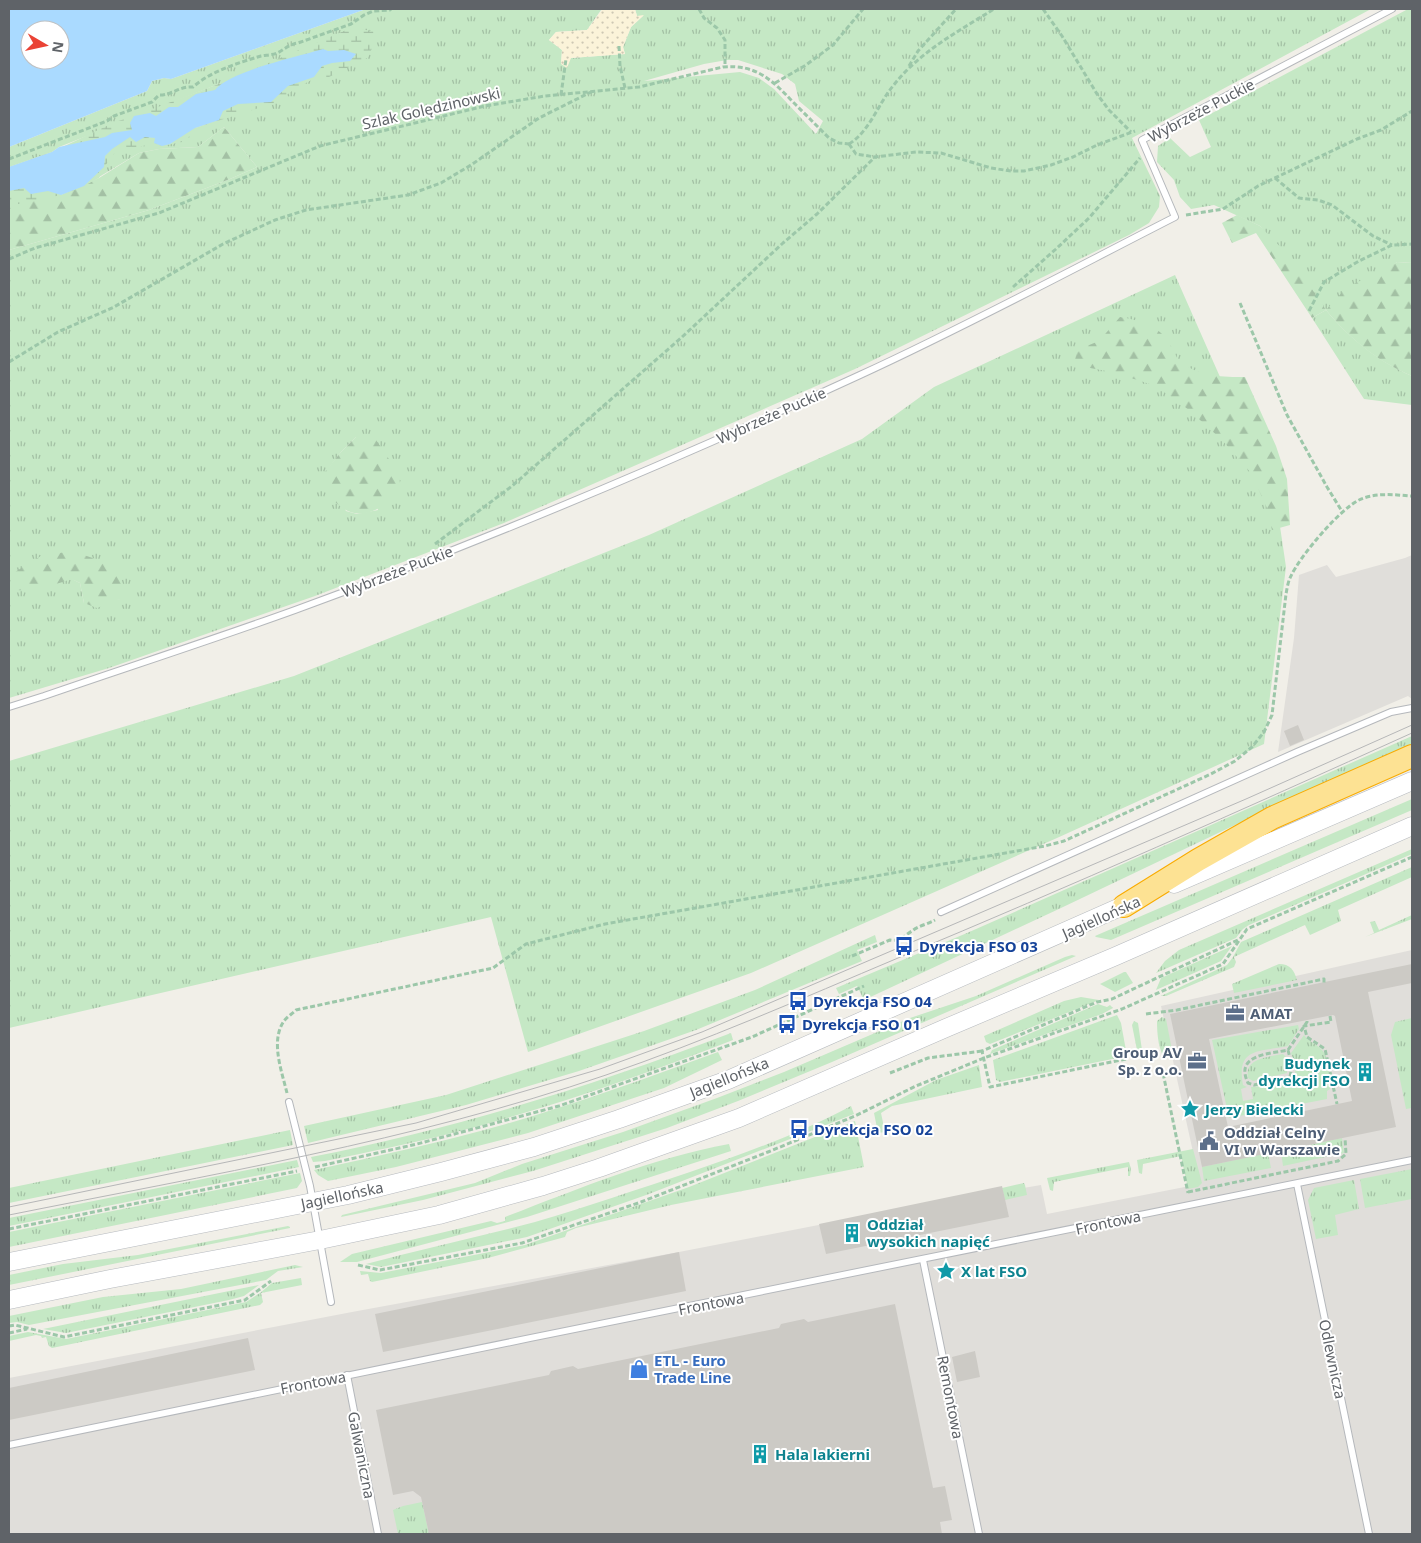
<svg xmlns="http://www.w3.org/2000/svg" width="1421" height="1543" font-family="'Noto Sans',sans-serif">
  <defs>
    <pattern id="grass-tufts" width="24" height="20" patternUnits="userSpaceOnUse" patternTransform="scale(1.25)"><rect width="24" height="20" fill="#c5e8c5"/><path d="M3 7l-1-3M5 7V3M7 7l1-3M15 17l-1-3M17 17v-4M19 17l1-3" fill="none" stroke="#a3c0a4"/></pattern>
    <pattern id="forest-firs" width="22" height="20" patternUnits="userSpaceOnUse" patternTransform="scale(1.25)"><rect width="22" height="20" fill="#c5e8c5"/><path d="M5 1l3.5 6h-7zM16 11l3.5 6h-7z" fill="#a3c0a4"/></pattern>
    <pattern id="wetland-marsh" width="20" height="14" patternUnits="userSpaceOnUse" patternTransform="scale(1.25)"><rect width="20" height="14" fill="#c5e8c5"/><path d="M1 5h8M5 5V1M11 12h8M15 12V8" fill="none" stroke="#a3c0a4"/></pattern>
    <pattern id="sand-dots" width="8" height="8" patternUnits="userSpaceOnUse" patternTransform="scale(1.25)"><rect width="8" height="8" fill="#fbf3d9"/><path d="M2 2h.1M6 6h.1" fill="none" stroke="#cec8b4" stroke-width="1.8" stroke-linecap="round"/></pattern>
  </defs>
  <rect width="100%" height="100%" fill="#f1efe8"/>
  <g fill="#e0deda">
    <path d="M1412,555V699L1408,696L1278,752L1294,638L1299,575L1327,565L1336,577L1405,558Z"/>
    <path d="M1412,950V1534H9V1378L352,1312L679,1252L911,1207L1041,1185L1047,1214L1200,1184L1161,1006Z"/>
  </g>
  <g fill="url(#grass-tufts)" fill-rule="evenodd">
    <path d="M366,9H605L601,10L587,30L556,32L549,40L562,50L561,64L571,58L625,54L623,47L631,27L643,16H637L635,9H1371L1132,138L1160,196L1159,207L1149,223L1129,235L855,369L504,523L315,596L109,668L9,698V250L149,210L230,179L257,167L224,127L198,147L159,149L139,153L84,186L112,149L195,128L219,120L221,83L59,147L52,152L9,167V147L147,91L152,81L164,78L171,79ZM727,60H738L782,74L795,84L799,101L823,121L816,134L774,89L759,78L740,72L644,81L704,64ZM356,437L378,510L357,514L346,511L325,473L341,452ZM72,579L120,599L84,603L80,583Z"/>
    <path d="M1408,9H1412V263L1397,262L1326,310C1349,338 1379,362 1412,376V405L1364,399L1312,318L1326,310L1260,226L1214,205L1191,209L1180,197L1174,180L1157,162L1158,146L1170,138L1190,157L1211,147L1199,120Z"/>
    <path d="M1175,275L1277,506L1286,567L1264,744L1057,838L751,973L528,1052L491,917L9,1028V761L294,676L649,535L862,439L934,387Z"/>
    <path d="M1412,736V744L1256,815L1061,908L864,1000L857,986L839,994L836,988L967,933Z"/>
    <path d="M1412,799V810L1111,940L1096,937L1095,936Z"/>
    <path d="M1412,849V854L1249,925L1243,929L1236,938L1156,973L1165,961L1179,950Z"/>
    <path d="M1412,867V877L1338,910L1341,921L1310,935L1305,925L1234,957L1236,962L1234,967L1166,996H1161L1227,965L1233,957L1241,942Z"/>
    <path d="M1412,915V919L1365,937L1374,933L1370,922L1375,921L1379,930Z"/>
    <path d="M875,935L877,942L857,950L862,961L696,1030L579,1071L466,1105L308,1143L304,1126L446,1095L644,1031L755,990Z"/>
    <path d="M1232,946L1221,961L1156,990L1161,978Z"/>
    <path d="M1072,955L1076,956L832,1062L738,1101L667,1128L533,1171L423,1200L341,1217L342,1215L475,1183L522,1164L623,1132L717,1098L784,1072L910,1018L976,996L1065,957Z"/>
    <path d="M1279,964C1290,964 1294,970 1297,980L1234,993L1232,984Z"/>
    <path d="M1124,972H1126L1133,983L1115,992L1100,984Z"/>
    <path d="M1081,997L1099,1000L990,1044L986,1042L984,1036L1064,1001Z"/>
    <path d="M1098,1004L1107,1007L1110,1005L1113,1008L1102,1014L990,1054L992,1050Z"/>
    <path d="M1117,1015L1121,1023L1127,1056L1000,1082L996,1080L993,1060Z"/>
    <path d="M1162,1017L1166,1019L1172,1050L1171,1054L1166,1057L1163,1056C1158,1046 1157,1032 1157,1021Z"/>
    <path d="M1412,1018V1108L1406,1109L1391,1035L1395,1022Z"/>
    <path d="M1134,1021L1138,1023L1142,1050L1139,1052L1137,1050L1132,1025Z"/>
    <path d="M1298,1025L1299,1029L1288,1046C1259,1052 1236,1047 1243,1085L1247,1087L1241,1089L1243,1101L1253,1099L1251,1087C1260,1086 1294,1083 1295,1073C1296,1067 1293,1059 1291,1053L1304,1035C1309,1042 1317,1044 1322,1050C1330,1059 1329,1078 1330,1089L1327,1091V1099L1229,1118L1212,1040Z"/>
    <path d="M731,1033L733,1040C641,1076 547,1109 452,1133C410,1144 368,1152 325,1161L313,1162L311,1157C457,1128 593,1086 731,1033Z"/>
    <path d="M718,1052L722,1060L664,1088L528,1133L396,1167L328,1181L318,1175L314,1170C378,1156 443,1142 506,1124C578,1103 647,1078 718,1052Z"/>
    <path d="M1283,1054L1287,1058V1073L1253,1081L1248,1078C1244,1058 1268,1057 1283,1054Z"/>
    <path d="M979,1065L982,1087L892,1106L881,1113L885,1132L878,1133L874,1113L936,1080Z"/>
    <path d="M851,1106L854,1114L649,1194L527,1237L381,1267L366,1264C422,1249 479,1237 535,1222C587,1207 638,1189 690,1172C745,1153 799,1134 851,1106Z"/>
    <path d="M855,1121L864,1167L671,1205L576,1228L567,1232L565,1237L488,1258L372,1282L370,1281L368,1274L361,1275L360,1271L381,1273L525,1245L689,1187Z"/>
    <path d="M290,1130L293,1145L9,1203V1188Z"/>
    <path d="M1342,1138L1344,1153L1283,1166L1281,1151Z"/>
    <path d="M729,1144L731,1151L527,1217L357,1262H340L352,1254L491,1221L497,1223L505,1221V1217C578,1189 652,1158 729,1144Z"/>
    <path d="M1193,1149L1202,1183L1198,1187L1188,1189L1181,1156L1143,1164L1142,1174L1139,1173L1137,1160Z"/>
    <path d="M1268,1153L1271,1168L1204,1181L1202,1167Z"/>
    <path d="M297,1160L299,1167L9,1226V1218Z"/>
    <path d="M1129,1162L1131,1169L1130,1176H1128V1167L1054,1182L1053,1191L1050,1190L1047,1178Z"/>
    <path d="M1412,1169V1199L1365,1208L1360,1179Z"/>
    <path d="M300,1173L302,1181L297,1188L9,1247V1232Z"/>
    <path d="M1354,1180L1359,1209L1335,1215L1338,1235L1316,1239L1308,1200L1314,1188Z"/>
    <path d="M1024,1183L1025,1185L1027,1195L1005,1200L1002,1188Z"/>
    <path d="M288,1226L290,1227V1228L9,1285V1275L63,1264L138,1255Z"/>
    <path d="M295,1265L303,1267L278,1271L266,1280L29,1325L17,1322L9,1323V1316L103,1297L181,1289Z"/>
    <path d="M301,1278L302,1285L261,1293L263,1302L260,1305L52,1348L49,1346L46,1337L42,1338L41,1336L36,1335L9,1341V1336L28,1332L66,1339L125,1327L246,1302L260,1293L272,1283Z"/>
    <path d="M259,1285L244,1296L229,1300L66,1333L43,1329Z"/>
    <path d="M422,1502L429,1534H398L393,1510L403,1506Z"/>
  </g>
  <g fill="url(#forest-firs)">
    <path d="M224,127L257,167L230,179L149,210L9,250V191L61,195L99,178L139,153L159,149L198,147Z"/>
    <path d="M1237,215L1260,226L1291,258L1326,310L1346,288L1397,262L1412,263V376C1378,362 1349,338 1326,310L1312,318L1256,233L1232,243L1222,223Z"/>
    <path d="M1120,317C1134,319 1155,325 1165,337C1172,344 1174,357 1182,363C1201,377 1223,377 1245,377L1276,446L1287,479L1290,525L1272,530L1267,508L1251,473L1222,440L1189,410L1156,386L1112,372L1074,365L1077,350L1099,341Z"/>
    <path d="M356,437H374L399,474L401,493C386,504 368,520 348,511C340,508 333,499 326,494L324,473L341,452Z"/>
    <path d="M72,551L116,566L122,587L120,599L97,608L84,603L80,583L72,579L34,591L15,590V572L41,556Z"/>
  </g>
  <path fill="url(#wetland-marsh)" d="M351,28L373,31L375,43L367,58L329,77H317L293,90L278,102L195,128L187,141L162,146L154,143L139,147L118,149L104,167L99,178L84,186L61,195L9,206V167L52,152L115,122L134,116L221,83Z"/>
  <path fill="url(#sand-dots)" d="M605,9H635L637,16L644,15L631,27L623,47L625,54L571,58L567,68L561,64L562,50L549,40L556,32L587,30L602,10Z"/>
  <g fill="#aadaff" fill-rule="evenodd">
    <path d="M9,9H366L171,79L164,78L152,81L147,91L9,147ZM30,30H60V60H30Z"/>
    <path d="M323,49L328,51L344,50L356,54L350,61L332,63L322,66L314,77L288,86L271,102L238,104L223,111L219,120L195,128L170,144L162,146L154,143L155,138L145,137L136,142L130,137L112,149L105,156L104,167L84,186L61,195L48,191L31,194L24,188L9,191V167L52,152L59,147L105,137L112,133L132,130L130,123L134,116L150,113L156,116L169,107H178L196,94L215,90C230,71 297,57 323,49Z"/>
  </g>
  <g fill="#cccac5" fill-rule="evenodd">
    <path d="M1298,725L1304,740L1290,746L1284,731Z"/>
    <path d="M1412,964V983L1368,992L1396,1127L1202,1167L1170,1014ZM1333,1015L1335,1016L1352,1101L1228,1127L1209,1039Z"/>
    <path d="M1002,1186L1009,1217L826,1254L819,1224Z"/>
    <path d="M679,1252L686,1291L383,1352L375,1314Z"/>
    <path d="M895,1304L933,1488L945,1486L952,1520L940,1522L942,1534H429L421,1497L413,1491L393,1495L376,1410L549,1375L551,1371L573,1366L578,1369L779,1328L781,1324L804,1319L808,1322Z"/>
    <path d="M248,1338L255,1370L9,1420V1388Z"/>
    <path d="M975,1351L980,1377L957,1382L952,1357Z"/>
  </g>
  <g fill="none" stroke-linecap="round" stroke-linejoin="round">
    <g stroke="#b5b8bc" stroke-width="8">
      <g id="lane">
        <path d="M9,707L44,696C128,667 212,640 295,610C487,540 676,460 860,375C967,326 1071,270 1175,217L1142,140L1392,9"/>
        <path d="M941,912L1297,752L1391,712L1412,708"/>
        <path d="M289,1102L310,1186L331,1302"/>
        <path d="M1297,1184L1369,1534"/>
        <path d="M923,1260L979,1534"/>
        <path d="M347,1375L378,1534"/>
        <path d="M9,1445C476,1347 945,1256 1412,1160"/>
      </g>
    </g>
    <g stroke="#b6babf" stroke-width="19">
      <g id="secondary">
        <path d="M1174,884L1412,781"/>
        <path d="M9,1262L348,1195L441,1172L534,1147L619,1119L728,1080L1134,901"/>
        <path d="M9,1300L110,1279L320,1240L439,1215L543,1186L599,1168L739,1118L946,1028L1116,956L1412,826"/>
      </g>
    </g>
    <g stroke="#f9ab00" stroke-width="24">
      <path id="highway" d="M1124,906L1198,860L1272,818L1412,756"/>
    </g>
    <g stroke="#9cc7a9" stroke-width="3" stroke-dasharray="5 2.5" stroke-linecap="butt">
      <path d="M699,9L704,18L717,28L725,40V66"/>
      <path d="M1043,9L1062,36L1097,94L1109,110L1131,132"/>
      <path d="M619,46L620,66L625,88"/>
      <path d="M909,66L918,51L956,9"/>
      <path d="M775,83L806,65L833,45L863,9"/>
      <path d="M561,95L566,59"/>
      <path d="M849,144L856,154L875,157L916,152L941,153L991,168L1011,171H1024L1051,165L1073,157L1097,145L1135,131"/>
      <path d="M849,144C870,131 878,104 893,86C919,52 959,31 994,9"/>
      <path d="M9,159L107,121L114,116L152,102L159,95C173,95 179,86 193,87C211,71 238,63 261,56C266,55 272,55 277,53C284,50 289,44 298,43L351,24L364,15L373,11L390,10L391,9"/>
      <path d="M1275,178L1299,198L1318,200L1332,205L1373,236L1392,245"/>
      <path d="M1186,215L1223,209L1258,186L1357,139L1381,130L1412,111"/>
      <path d="M9,259L35,248L159,213L320,146L485,106L545,96L639,87L723,67C756,64 772,80 793,102C805,114 817,126 829,138L839,143L849,144"/>
      <path d="M1013,287L1056,249L1089,218L1140,158"/>
      <path d="M1240,303L1287,415L1327,487L1343,513"/>
      <path d="M1309,311L1324,282L1359,261L1392,245L1412,244"/>
      <path d="M9,362L58,332L114,307L223,244L275,220L306,210L408,195L441,183L471,165L539,118L591,92"/>
      <path d="M435,544L512,486L681,338L783,243L817,214L875,157"/>
      <path d="M852,956L890,940C900,942 905,935 912,931C918,926 928,924 935,920"/>
      <path d="M1146,1014L1177,1010L1324,979V983"/>
      <path d="M1330,1016L1331,1022L1304,1026L1307,1037L1325,1049L1337,1104"/>
      <path d="M1288,1050L1292,1066L1290,1077L1254,1085L1248,1083C1234,1054 1270,1054 1288,1050L1307,1022V1020"/>
      <path d="M1126,1059L990,1087L982,1051L1097,1002L1112,999L1240,939"/>
      <path d="M890,1073L928,1058L982,1051"/>
      <path d="M1156,1073H1163L1188,1193"/>
      <path d="M287,1093C282,1072 270,1041 284,1021C287,1017 292,1014 296,1010L493,968L526,944L605,924L1045,846L1064,841L1211,774L1235,761L1252,747L1264,732L1272,715L1286,594C1287,589 1288,581 1291,576C1300,556 1340,509 1359,500C1376,492 1395,495 1412,496"/>
      <path d="M315,1167L417,1144L559,1106L752,1037L864,986"/>
      <path d="M1188,1192L1338,1161L1346,1154L1345,1138"/>
      <path d="M9,1229L297,1171"/>
      <path d="M358,1265L380,1270L522,1243L641,1202L768,1152L855,1116L916,1086L984,1058L1122,1009L1223,964L1247,929L1412,857"/>
      <path d="M9,1326L15,1325L64,1337L245,1300L271,1281"/>
      <path d="M9,1333L27,1329"/>
    </g>
    <use href="#lane" stroke="#fff" stroke-width="6"/>
    <use href="#secondary" stroke="#fff" stroke-width="18"/>
    <use href="#highway" stroke="#fde293" stroke-width="22"/>
    <g stroke="#b6b7b8" stroke-width="1">
      <path d="M9,1207L416,1123L600,1069L702,1032L1246,799L1412,725"/>
      <path d="M9,1215C208,1175 413,1141 606,1075C705,1041 801,999 898,958C1071,886 1242,810 1412,733"/>
    </g>
  </g>
  <defs>
    <g id="bus-bare" transform="scale(1.5)"><path d="M-5-6H5V4H4V6H2V4H-2V6H-4V4H-5ZM-3.5-4V0h7V-4ZM-3.5 1.2v1.5H-2V1.2ZM2 1.2v1.5H3.5V1.2Z" fill="#1a4fb4" stroke="#fff" stroke-width="2.5" paint-order="stroke"/></g>
    <g id="office-bare" transform="scale(1.5)"><path d="M-6-3h4V-5.5h4V-3h4V5H-6ZM-1-4.5V-3h2v-1.5ZM-6 0V1H6V0Z" fill="#5c6f8a" stroke="#fff" stroke-width="2.5" paint-order="stroke"/></g>
    <g id="building-bare" transform="scale(1.5)"><path d="M-4-6H4V6H1V3H-1V6H-4ZM-2.5-4.3h1.7v1.8h-1.7ZM.8-4.3h1.7v1.8H.8ZM-2.5-1h1.7V.8h-1.7ZM.8-1h1.7V.8H.8Z" fill="#0f9aa8" stroke="#fff" stroke-width="2.5" paint-order="stroke"/></g>
    <g id="sight-bare" transform="scale(1.5)"><path d="M0-6L1.8-2.2L6-1.7L2.9 1.2L3.7 5.4L0 3.3L-3.7 5.4L-2.9 1.2L-6-1.7L-1.8-2.2Z" fill="#0f9aa8" stroke="#fff" stroke-width="2.5" paint-order="stroke"/></g>
    <g id="civic-bare" transform="scale(1.5)"><path d="M-.6-6.5H3V-4.5H.6V-3L4-1V1h2V6H-6V1h2V-1L-.6-3ZM-1.2 2.5V6h2.4V2.5Z" fill="#5c6f8a" stroke="#fff" stroke-width="2.5" paint-order="stroke"/></g>
    <g id="shop-bare" transform="scale(1.5)"><path d="M-5-2.5h2.3a2.7 3.5 0 0 1 5.4 0H5L5.5 6h-11ZM-1.5-2.5h3a1.5 2.3 0 0 0-3 0Z" fill="#3f7fe0" stroke="#fff" stroke-width="2.5" paint-order="stroke"/></g>
  </defs>
  <g fill-rule="evenodd">
    <use href="#bus-bare" x="904" y="946"/>
    <use href="#bus-bare" x="798" y="1001"/>
    <use href="#office-bare" x="1235" y="1013"/>
    <use href="#bus-bare" x="787" y="1024"/>
    <use href="#office-bare" x="1197" y="1061"/>
    <use href="#building-bare" x="1365" y="1072"/>
    <use href="#sight-bare" x="1190" y="1109"/>
    <use href="#bus-bare" x="799" y="1129"/>
    <use href="#civic-bare" x="1209" y="1141"/>
    <use href="#building-bare" x="852" y="1233"/>
    <use href="#sight-bare" x="946" y="1271"/>
    <use href="#shop-bare" x="639" y="1369"/>
    <use href="#building-bare" x="760" y="1454"/>
  </g>
  <g text-anchor="middle" dominant-baseline="central" stroke-width="4" stroke-linejoin="round" paint-order="stroke">
    <g font-size="15" fill="#5f6368" stroke="#fff">
      <text transform="translate(431 108) rotate(-13)">Szlak Golędzinowski</text>
      <text transform="translate(1201 110) rotate(-28)">Wybrzeże Puckie</text>
      <text transform="translate(771 415) rotate(-24)">Wybrzeże Puckie</text>
      <text transform="translate(397 571) rotate(-21)">Wybrzeże Puckie</text>
      <text transform="translate(1101 917) rotate(-24)">Jagiellońska</text>
      <text transform="translate(729 1077) rotate(-22)">Jagiellońska</text>
      <text transform="translate(342 1195) rotate(-12)">Jagiellońska</text>
      <text transform="translate(1108 1222) rotate(-12)">Frontowa</text>
      <text transform="translate(711 1303) rotate(-11)">Frontowa</text>
      <text transform="translate(1333 1359) rotate(78)">Odlewnicza</text>
      <text transform="translate(313 1382) rotate(-11)">Frontowa</text>
      <text transform="translate(951 1397) rotate(79)">Remontowa</text>
      <text transform="translate(362 1455) rotate(79)">Galwaniczna</text>
    </g>
    <g font-size="15" font-weight="bold" fill="#164399" stroke="#fff" text-anchor="start">
      <text x="919" y="946">Dyrekcja FSO 03</text>
      <text x="813" y="1001">Dyrekcja FSO 04</text>
      <text x="802" y="1024">Dyrekcja FSO 01</text>
      <text x="814" y="1129">Dyrekcja FSO 02</text>
    </g>
    <g font-size="15" font-weight="bold" fill="#4e5e75" stroke="#fff" text-anchor="start">
      <text x="1250" y="1013">AMAT</text>
      <text x="1182" y="1052" text-anchor="end">Group AV<tspan x="1182" dy="17">Sp. z o.o.</tspan></text>
      <text x="1224" y="1132">Oddział Celny<tspan x="1224" dy="17">VI w Warszawie</tspan></text>
    </g>
    <g font-size="15" font-weight="bold" fill="#0d838f" stroke="#fff" text-anchor="start">
      <text x="1350" y="1063" text-anchor="end">Budynek<tspan x="1350" dy="17">dyrekcji FSO</tspan></text>
      <text x="1205" y="1109">Jerzy Bielecki</text>
      <text x="867" y="1224">Oddział<tspan x="867" dy="17">wysokich napięć</tspan></text>
      <text x="961" y="1271">X lat FSO</text>
      <text x="775" y="1454">Hala lakierni</text>
    </g>
    <g font-size="15" font-weight="bold" fill="#366cbe" stroke="#fff" text-anchor="start">
      <text x="654" y="1360">ETL - Euro<tspan x="654" dy="17">Trade Line</tspan></text>
    </g>
  </g>
  <rect width="1421" height="1543" fill="none" stroke="#5f6368" stroke-width="20"/>
  <g transform="translate(45 45) rotate(99)"><circle r="24" fill="#ffffff" stroke="#bfc1c3"/>
  <path d="M0-4L9 19L0 12L-9 19Z" fill="#ea4335"/>
  <text y="-8" font-size="14" font-weight="bold" text-anchor="middle" fill="#5f6368">N</text>
  </g>
</svg>
